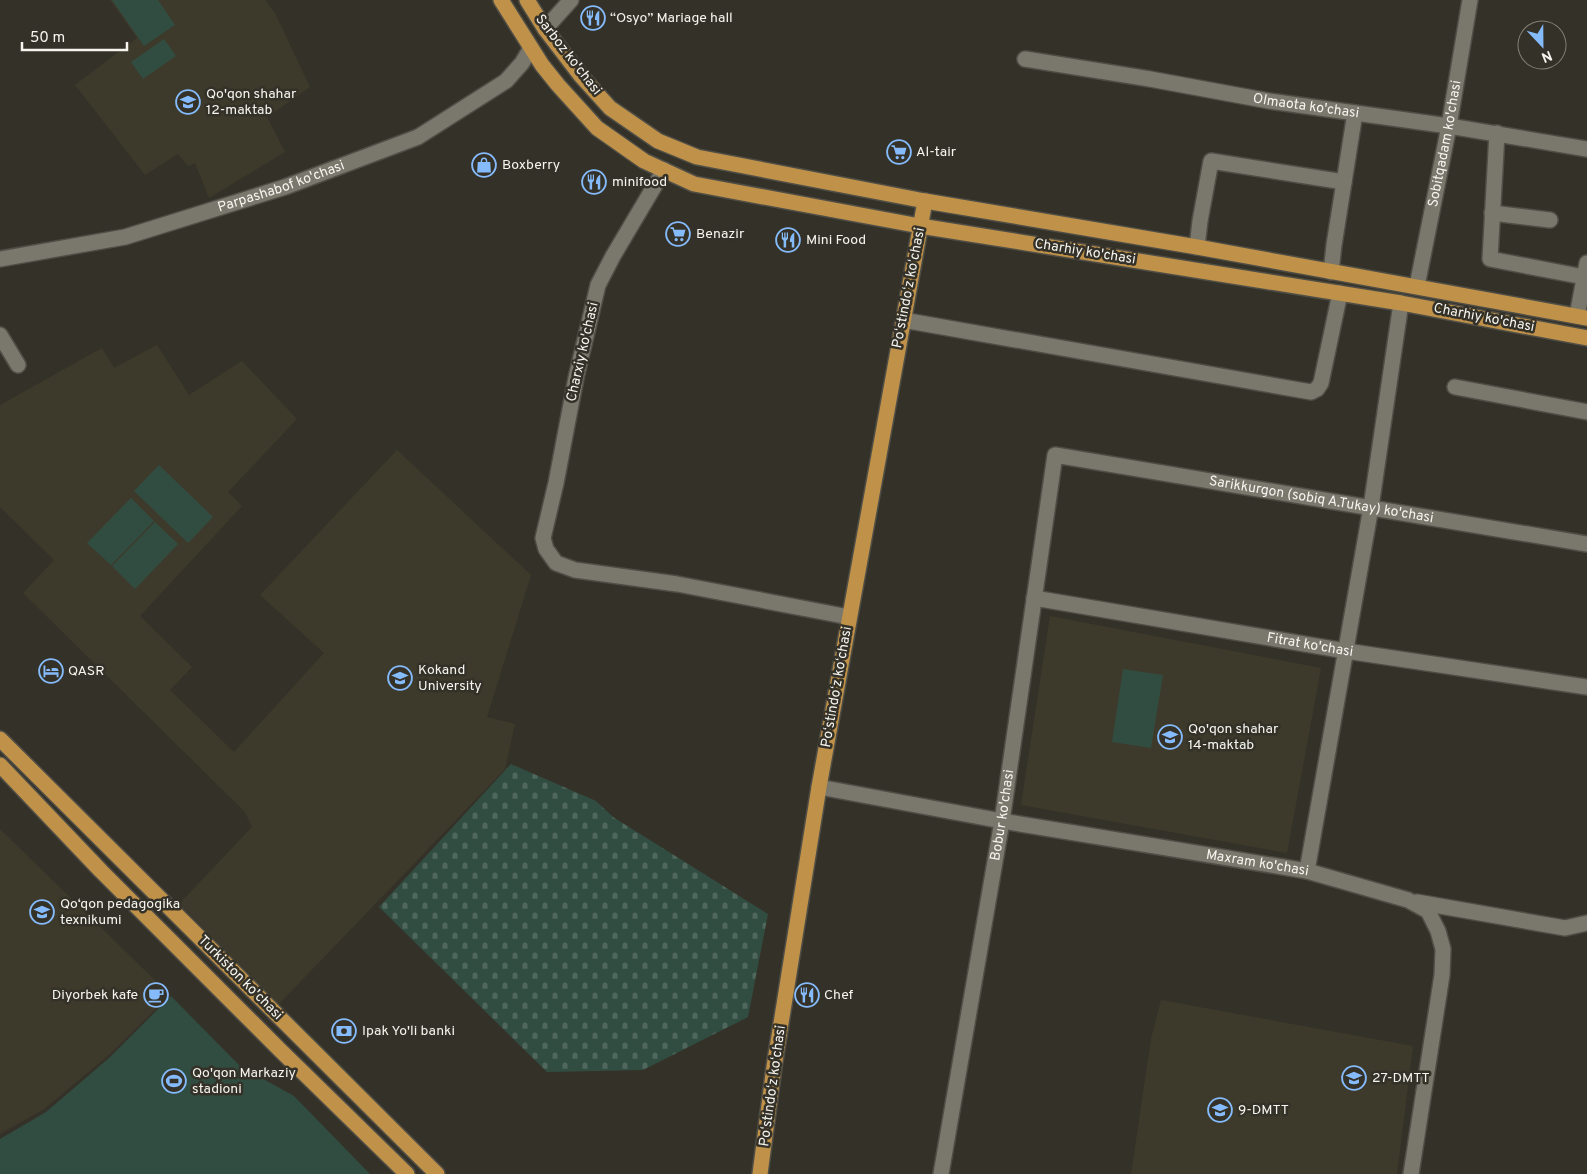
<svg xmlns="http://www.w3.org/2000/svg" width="1587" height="1174" font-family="Overpass,sans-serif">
  <defs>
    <pattern id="cemetery-stones" width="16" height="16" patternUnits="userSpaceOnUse" patternTransform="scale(1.25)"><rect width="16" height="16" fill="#314d41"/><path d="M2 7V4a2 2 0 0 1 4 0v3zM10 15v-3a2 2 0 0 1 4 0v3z" fill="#4f675d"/></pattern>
  </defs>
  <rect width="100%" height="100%" fill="#343128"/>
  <g fill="#3e3a2b">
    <path d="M110,0H265L275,13L310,87L267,117L285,152L209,198L195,163L188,166L178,154L145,175L75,85L137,38Z"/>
    <path d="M157,345L189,395L242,361L297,419L228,492L242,506L140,616L192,667L170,690L234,752L324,653L260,595L397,450L531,575L487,717L515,724L505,769L279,1004L179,904L252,827L245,812L23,593L54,560L0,507V405L102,348L114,368Z"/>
    <path d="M1050,616L1321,668L1287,853L1021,805Z"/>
    <path d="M0,829L170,995L110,1054L44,1109L0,1134Z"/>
    <path d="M1161,1000L1413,1046L1397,1174H1131L1151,1039Z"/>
  </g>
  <path fill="url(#cemetery-stones)" d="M511,764L596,801L613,817L768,914L748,1017L643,1070L547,1072L379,907Z"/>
  <g fill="#314d41">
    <path d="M112,0H158L175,25L144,46Z"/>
    <path d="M164,39L176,56L143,79L131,62Z"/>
    <path d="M159,465L213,517L188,543L134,491Z"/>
    <path d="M131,498L154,521L111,565L87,543Z"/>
    <path d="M155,522L178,544L135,589L112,566Z"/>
    <path d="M1123,669L1163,675L1151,748L1112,742Z"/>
    <path d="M171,996L240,1066L294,1096L370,1174H0V1139L46,1112L109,1058Z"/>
  </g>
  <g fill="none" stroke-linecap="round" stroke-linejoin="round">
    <g stroke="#4f4e46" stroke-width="18">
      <g id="minor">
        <path d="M545,29L571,0"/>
        <path id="s1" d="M1025,59L1150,79L1269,101L1449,126L1587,149"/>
        <path d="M1497,133L1490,259L1584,277"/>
        <path d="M664,170L613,256L598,285L576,378L556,483L543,538L546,549L556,563L575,570L677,584L849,617"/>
        <path d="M1492,213L1550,220"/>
        <path d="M1197,247L1200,221L1211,161L1344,182"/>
        <path id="s2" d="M0,259L125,237L285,187L418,137L506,81L522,63L531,48"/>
        <path d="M1331,272L1334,245L1355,113"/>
        <path id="s3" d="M1417,286L1449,126L1470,0"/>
        <path d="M1577,316L1587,263"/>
        <path d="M903,320L1311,392L1317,389L1321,383L1340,293"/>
        <path d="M0,335L18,365"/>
        <path d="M1455,387L1587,412"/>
        <path id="s4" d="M1034,598L1346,651L1587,687"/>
        <path id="s5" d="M819,787L1002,821L1307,871L1408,900L1428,911L1438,931L1443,949L1442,975L1411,1174"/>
        <path d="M1307,871L1371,507L1401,303"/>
        <path d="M1417,902L1565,928L1587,923"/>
        <path id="s6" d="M941,1174L1002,821L1055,455L1587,544"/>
      </g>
    </g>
    <g stroke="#4f4e46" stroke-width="18">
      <g id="major">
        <path d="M501,0L542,65L558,85L597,128L644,161L694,184L920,226L1401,303L1587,338"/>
        <path d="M527,0L545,29L581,76L610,108L658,141L697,157L925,201L1197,247L1587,318"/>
        <path d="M0,739L437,1174"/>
        <path d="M0,765L101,871L280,1050L407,1174"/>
        <path d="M760,1174L774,1067L819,787L925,201"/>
      </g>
    </g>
    <use href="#minor" stroke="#7a786d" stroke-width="15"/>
    <use href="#major" stroke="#c09148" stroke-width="15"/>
  </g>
  <defs>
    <g id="restaurant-ring" transform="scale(1.25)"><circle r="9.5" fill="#343128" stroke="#85bbfb" stroke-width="1.5"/><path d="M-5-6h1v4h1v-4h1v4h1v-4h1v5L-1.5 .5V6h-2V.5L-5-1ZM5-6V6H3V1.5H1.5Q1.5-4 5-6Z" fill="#85bbfb"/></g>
    <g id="school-ring" transform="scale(1.25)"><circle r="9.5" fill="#343128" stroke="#85bbfb" stroke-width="1.5"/><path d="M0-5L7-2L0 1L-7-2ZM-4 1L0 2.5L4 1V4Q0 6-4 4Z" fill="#85bbfb"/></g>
    <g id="supermarket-ring" transform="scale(1.25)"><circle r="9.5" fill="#343128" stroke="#85bbfb" stroke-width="1.5"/><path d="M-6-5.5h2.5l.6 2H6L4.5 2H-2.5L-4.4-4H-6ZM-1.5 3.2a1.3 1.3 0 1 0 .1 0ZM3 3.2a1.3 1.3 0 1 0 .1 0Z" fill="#85bbfb"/></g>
    <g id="shop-ring" transform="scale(1.25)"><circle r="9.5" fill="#343128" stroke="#85bbfb" stroke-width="1.5"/><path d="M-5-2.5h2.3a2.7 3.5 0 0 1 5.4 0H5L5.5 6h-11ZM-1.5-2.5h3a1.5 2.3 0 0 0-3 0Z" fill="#85bbfb"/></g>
    <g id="hotel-ring" transform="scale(1.25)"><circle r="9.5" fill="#343128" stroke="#85bbfb" stroke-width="1.5"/><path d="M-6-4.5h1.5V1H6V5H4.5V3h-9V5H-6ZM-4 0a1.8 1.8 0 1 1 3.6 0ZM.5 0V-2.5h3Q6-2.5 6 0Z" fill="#85bbfb"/></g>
    <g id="university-ring" transform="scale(1.25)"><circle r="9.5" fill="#343128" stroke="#85bbfb" stroke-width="1.5"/><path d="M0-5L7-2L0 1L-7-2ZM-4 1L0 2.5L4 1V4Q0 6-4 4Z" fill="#85bbfb"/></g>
    <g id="cafe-ring" transform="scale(1.25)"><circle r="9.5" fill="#343128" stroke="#85bbfb" stroke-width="1.5"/><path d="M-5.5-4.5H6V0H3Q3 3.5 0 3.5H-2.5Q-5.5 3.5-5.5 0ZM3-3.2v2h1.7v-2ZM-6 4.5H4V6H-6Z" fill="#85bbfb"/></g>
    <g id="bank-ring" transform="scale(1.25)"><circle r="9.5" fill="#343128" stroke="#85bbfb" stroke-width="1.5"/><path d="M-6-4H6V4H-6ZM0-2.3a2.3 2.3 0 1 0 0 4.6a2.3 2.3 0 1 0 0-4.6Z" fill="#85bbfb"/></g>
    <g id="stadium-ring" transform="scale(1.25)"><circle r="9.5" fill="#343128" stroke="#85bbfb" stroke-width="1.5"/><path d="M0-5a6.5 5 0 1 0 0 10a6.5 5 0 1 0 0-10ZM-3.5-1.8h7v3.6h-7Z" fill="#85bbfb"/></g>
  </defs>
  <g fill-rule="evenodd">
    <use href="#restaurant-ring" x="593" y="18"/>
    <use href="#school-ring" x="188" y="102"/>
    <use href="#supermarket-ring" x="899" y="152"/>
    <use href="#shop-ring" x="484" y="165"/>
    <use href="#restaurant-ring" x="594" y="182"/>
    <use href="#supermarket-ring" x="678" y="234"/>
    <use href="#restaurant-ring" x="788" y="240"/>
    <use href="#hotel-ring" x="51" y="671"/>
    <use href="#university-ring" x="400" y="678"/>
    <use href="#school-ring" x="1170" y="737"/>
    <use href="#university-ring" x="42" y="912"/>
    <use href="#cafe-ring" x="156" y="995"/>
    <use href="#restaurant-ring" x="807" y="995"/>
    <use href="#bank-ring" x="344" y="1031"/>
    <use href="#school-ring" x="1354" y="1078"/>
    <use href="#stadium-ring" x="174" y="1081"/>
    <use href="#school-ring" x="1220" y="1110"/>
  </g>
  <g text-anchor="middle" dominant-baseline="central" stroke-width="5" stroke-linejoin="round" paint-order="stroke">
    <g font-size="14" fill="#f5f4ee" stroke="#343128" text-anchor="start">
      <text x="610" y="18">“Osyo” Mariage hall</text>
      <text x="206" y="94">Qo'qon shahar<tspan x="206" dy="16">12-maktab</tspan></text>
      <text x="916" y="152">Al-tair</text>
      <text x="502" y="165">Boxberry</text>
      <text x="612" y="182">minifood</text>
      <text x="696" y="234">Benazir</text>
      <text x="806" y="240">Mini Food</text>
      <text x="418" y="670">Kokand<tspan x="418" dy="16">University</tspan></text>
      <text x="68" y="671">QASR</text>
      <text x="1188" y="729">Qo'qon shahar<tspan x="1188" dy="16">14-maktab</tspan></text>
      <text x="60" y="904">Qo‘qon pedagogika<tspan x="60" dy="16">texnikumi</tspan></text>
      <text x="138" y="995" text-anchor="end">Diyorbek kafe</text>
      <text x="824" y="995">Chef</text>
      <text x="362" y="1031">Ipak Yo'li banki</text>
      <text x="192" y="1073">Qo'qon Markaziy<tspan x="192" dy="16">stadioni</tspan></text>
      <text x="1372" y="1078">27-DMTT</text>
      <text x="1238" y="1110">9-DMTT</text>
    </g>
    <g font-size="14" fill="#f5f4ee" stroke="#343128">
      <text transform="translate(568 55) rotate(52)">Sarboz ko'chasi</text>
      <text stroke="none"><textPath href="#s1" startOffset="285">Olmaota ko'chasi</textPath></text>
      <text stroke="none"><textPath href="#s3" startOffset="145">Sobitqadam ko'chasi</textPath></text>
      <text stroke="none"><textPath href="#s2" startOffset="291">Parpashabof ko'chasi</textPath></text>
      <text transform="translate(1085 252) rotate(9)">Charhiy ko'chasi</text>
      <text transform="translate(909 288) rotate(-79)">Poʻstindoʻz koʻchasi</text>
      <text transform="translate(1484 318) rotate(11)">Charhiy ko'chasi</text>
      <text transform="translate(583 352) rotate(-77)">Charxiy ko'chasi</text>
      <text stroke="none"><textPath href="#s6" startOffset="998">Sarikkurgon (sobiq A.Tukay) ko'chasi</textPath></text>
      <text stroke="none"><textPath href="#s4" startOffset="280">Fitrat ko'chasi</textPath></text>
      <text transform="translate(837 687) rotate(-80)">Poʻstindoʻz koʻchasi</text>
      <text stroke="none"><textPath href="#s6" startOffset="364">Bobur ko'chasi</textPath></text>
      <text stroke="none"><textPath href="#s5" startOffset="445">Maxram ko'chasi</textPath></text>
      <text transform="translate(240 978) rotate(45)">Turkiston ko'chasi</text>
      <text transform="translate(773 1086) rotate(-82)">Poʻstindoʻz koʻchasi</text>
    </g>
  </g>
  <g transform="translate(1542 45) rotate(158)"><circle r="24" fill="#343128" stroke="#817f77"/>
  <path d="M0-4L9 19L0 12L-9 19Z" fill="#85bbfb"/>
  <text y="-8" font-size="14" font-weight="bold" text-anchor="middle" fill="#f5f4ee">N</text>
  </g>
  <path d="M22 42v8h105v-8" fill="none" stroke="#f5f4ee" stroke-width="2.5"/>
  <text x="30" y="42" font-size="15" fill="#f5f4ee" stroke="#343128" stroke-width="4" paint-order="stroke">50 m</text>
</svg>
